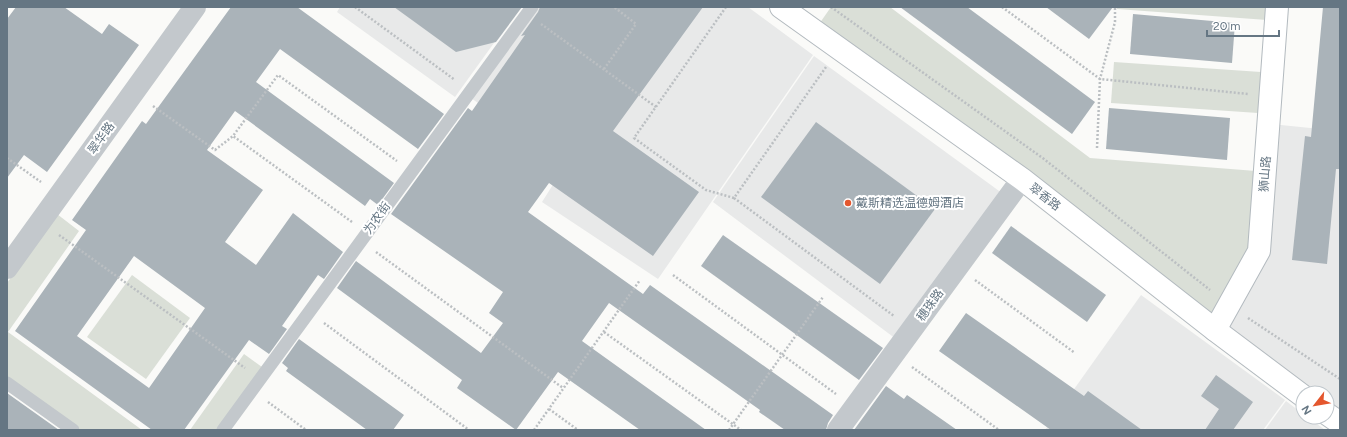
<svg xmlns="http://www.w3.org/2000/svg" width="1347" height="437" font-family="Figtree,'Noto Sans SC',sans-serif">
  <rect width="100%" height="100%" fill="#fafaf8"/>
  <g fill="#e8e9e9">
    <path d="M340,7H520L455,97L337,12Z"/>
    <path d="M534,7H748L813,55L658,279L542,202L566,164L468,96Z"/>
    <path d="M814,56L1006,196L900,342L713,202Z"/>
    <path d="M1271,124L1340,131V412L1327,403V393H1312L1217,330L1261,251Z"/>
    <path d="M1141,295L1285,400L1263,430H1045Z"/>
    <path d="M1286,401L1303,414V417H1308L1325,430H1265Z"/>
  </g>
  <g fill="#dadfd7">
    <path d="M831,7H890L1090,158L1256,171L1249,246L1211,317L817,27Z"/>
    <path d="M1117,7H1268L1267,20L1117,9Z"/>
    <path d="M1114,62L1261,72L1258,113L1111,103Z"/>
    <path d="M57,214L79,231L8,332L142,430H81L7,378V283Z"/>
    <path d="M132,275L190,318L146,379L87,337Z"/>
    <path d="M244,354L262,367L217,430H190Z"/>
  </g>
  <g fill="#aab3b9" fill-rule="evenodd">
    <path d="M16,7H64L102,34L109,24L139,45L47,172L24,155L7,178V19Z"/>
    <path d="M231,7H297L444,114L418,149L280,49L256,82L394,183L378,205L370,199L365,206L235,111L207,150L263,190L225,242L256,265L293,213L343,252L324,279L318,275L282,326L287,329L269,354L249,340L184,430H152L15,331L86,230L72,220L142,121L146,124ZM134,256L205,308L149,388L77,336Z"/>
    <path d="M394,7H522L496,42L456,52Z"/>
    <path d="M540,7H703L613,131L699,192L653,256L549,183L528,212L643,294L650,285L833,415L828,423L826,430H785L759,412L760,410L609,303L582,341L706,430H640L558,372L516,430L457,388L462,380L337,288L356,261L481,353L503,323L489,313L503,292L391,214L468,108L472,111L525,35L521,36L538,12Z"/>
    <path d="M900,7H967L1095,102L1072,134Z"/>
    <path d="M1046,7H1113L1089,39Z"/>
    <path d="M1323,7H1340V169H1336L1327,264L1292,260L1305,136L1311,137Z"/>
    <path d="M1133,14L1235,23L1232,63L1130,54Z"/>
    <path d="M1109,108L1230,118L1227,160L1106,149Z"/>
    <path d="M816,122L935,209L880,284L761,197Z"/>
    <path d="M1011,226L1106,295L1087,322L992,253Z"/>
    <path d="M723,235L883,348L859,380L701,266Z"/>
    <path d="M966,313L1084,396L1088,391L1142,430H1051L939,351Z"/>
    <path d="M299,339L404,415L393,430H367L286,371L288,368L282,363Z"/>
    <path d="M1216,375L1253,402L1233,430H1205L1219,409L1201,396Z"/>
    <path d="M886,386L904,399L907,395L957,430H854Z"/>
    <path d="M7,393L28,408L59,430H7Z"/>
  </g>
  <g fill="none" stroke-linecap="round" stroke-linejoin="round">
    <g stroke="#b3babf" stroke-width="24">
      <g id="secondary">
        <path d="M781,7L1022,179L1215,330L1303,396"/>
        <path d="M1215,330L1259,251L1277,7"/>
        <path d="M1327,414L1340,423"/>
      </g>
    </g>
    <g stroke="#bbbfc2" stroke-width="2.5" stroke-dasharray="2 2" stroke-linecap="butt">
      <path d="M355,7L455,80"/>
      <path d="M726,7L634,138L706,190L734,198"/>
      <path d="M831,7L1044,159L1210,290"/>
      <path d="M1002,7L1100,79L1248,94"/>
      <path d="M541,24L656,107"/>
      <path d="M826,67L734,198L894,316"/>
      <path d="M604,69L636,24L614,7"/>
      <path d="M153,106L215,150L233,136"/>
      <path d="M1097,148L1100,79L1115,22V7"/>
      <path d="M7,158L41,182"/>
      <path d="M352,222L233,136L278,75L397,161"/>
      <path d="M59,235L245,368"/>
      <path d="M376,252L563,388"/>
      <path d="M673,275L836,394"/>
      <path d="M975,280L1075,353"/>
      <path d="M1248,318L1340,379"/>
      <path d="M324,323L469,430"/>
      <path d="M604,332L741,430"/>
      <path d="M912,367L999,430"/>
      <path d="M268,402L306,430"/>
      <path d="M549,409L578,430"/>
      <path d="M534,430L640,280"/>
      <path d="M729,430L823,297"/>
    </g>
    <g stroke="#c3c8cc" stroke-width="13">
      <path d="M7,383L73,430"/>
      <path d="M223,430L532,7"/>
    </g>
    <g stroke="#c3c8cc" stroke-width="22">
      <path d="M7,268L195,7"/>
      <path d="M838,430L1022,179"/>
    </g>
    <use href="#secondary" stroke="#fff" stroke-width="22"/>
  </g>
  <circle fill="#e4572e" stroke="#fff" stroke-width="1.5" cx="848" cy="203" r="4"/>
  <g text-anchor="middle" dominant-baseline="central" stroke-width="4" stroke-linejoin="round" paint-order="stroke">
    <g font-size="12" fill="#657683" stroke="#fff">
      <text transform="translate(101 138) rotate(-54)">翠华路</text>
      <text transform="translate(1265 174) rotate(-86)">狮山路</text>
      <text transform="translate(1045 197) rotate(38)">翠香路</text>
      <text transform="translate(377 218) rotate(-54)">为农街</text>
      <text transform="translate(930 305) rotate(-54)">穗珠路</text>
    </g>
    <g font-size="12" fill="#657683" stroke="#fff" text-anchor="start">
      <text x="856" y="203">戴斯精选温德姆酒店</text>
    </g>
  </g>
  <rect width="1347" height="437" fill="none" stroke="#657683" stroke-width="16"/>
  <g transform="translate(1315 405) rotate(239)"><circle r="19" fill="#ffffff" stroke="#c1c8cd"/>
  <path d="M0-3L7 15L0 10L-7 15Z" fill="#e4572e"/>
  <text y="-6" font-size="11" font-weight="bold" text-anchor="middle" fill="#657683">N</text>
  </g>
  <path d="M1207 30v6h72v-6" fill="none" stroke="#657683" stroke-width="2"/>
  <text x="1213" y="30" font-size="12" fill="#657683" stroke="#ffffff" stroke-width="3" paint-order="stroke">20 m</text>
</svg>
